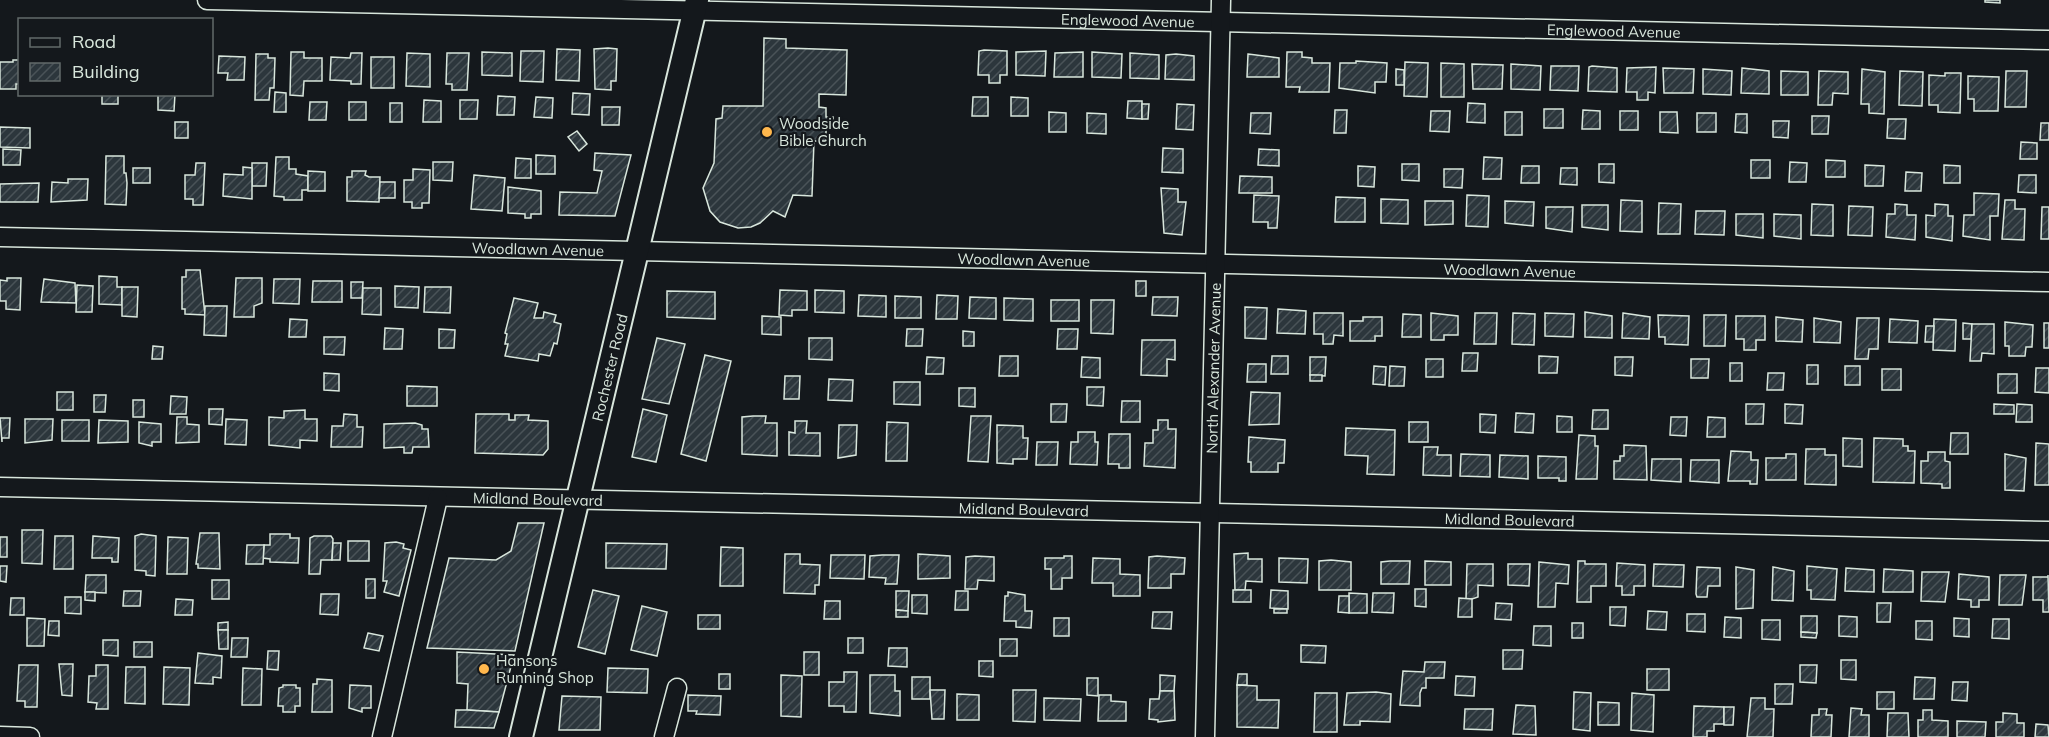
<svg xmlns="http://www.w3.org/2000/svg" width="2049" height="737" font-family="Mulish,sans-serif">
  <defs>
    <pattern id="building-hatch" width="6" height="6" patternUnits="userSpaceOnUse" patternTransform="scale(1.5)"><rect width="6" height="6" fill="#2c363c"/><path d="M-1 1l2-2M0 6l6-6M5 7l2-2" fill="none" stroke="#4a5358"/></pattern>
  </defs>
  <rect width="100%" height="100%" fill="#14181c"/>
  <g fill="url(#building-hatch)" stroke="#d8e6dc" stroke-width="1.5">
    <path d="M1985,0H2000V3L1985,2Z"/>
    <path d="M764,38L786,39V48L847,50L846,95L819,94V107L826,108V117H833V129H826V141H814L812,196L793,195L785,217L773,211L760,223L751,227L738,228L720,222L710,211L703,188L714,163L716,119L722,118L723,106H763Z"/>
    <path d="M608,48L617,49L616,81H611V90L595,89L594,49Z"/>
    <path d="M557,49L580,50L579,81L556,80Z"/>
    <path d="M984,50L1007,51V75H1000V83H989V75H978L979,51Z"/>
    <path d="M521,51H544L543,82L520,81Z"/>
    <path d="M1046,51L1045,76L1016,75V52Z"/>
    <path d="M291,52H304V58H322V81H304L303,96L290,95Z"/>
    <path d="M482,52L512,53V76L482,75Z"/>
    <path d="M1083,52V77H1054L1055,53Z"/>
    <path d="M1092,52L1122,54L1121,78L1092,77Z"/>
    <path d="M1287,52H1302V57L1312,58V63H1330L1329,92H1299L1300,87H1286Z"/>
    <path d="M351,53H362L361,84H351V81L330,80L331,57L350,58Z"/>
    <path d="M407,53L430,54V87L406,86Z"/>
    <path d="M447,53H469L467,90H452V84H446Z"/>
    <path d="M1130,53L1159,55V79L1130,78Z"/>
    <path d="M256,54H268V58H275L274,88H270L269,100H255Z"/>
    <path d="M1176,54L1194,56V80L1165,79L1166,55Z"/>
    <path d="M1248,54L1279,58V77H1247Z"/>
    <path d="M219,56L245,57L244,80H227L228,73H218Z"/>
    <rect x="371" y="57" width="23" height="31"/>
    <path d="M13,60H20V84H16V89H0V62H13Z"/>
    <path d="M1356,61L1387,63L1386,82H1375V93L1339,88L1340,63H1356Z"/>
    <path d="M1405,62L1428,63L1427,97L1404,96Z"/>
    <path d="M1441,63L1464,64V97H1441Z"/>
    <path d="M1472,64L1503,65L1502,89H1473Z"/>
    <path d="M1511,64L1541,66L1540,90L1511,89Z"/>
    <path d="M1551,66H1579L1578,91L1550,90Z"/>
    <path d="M1592,66L1617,68V92L1588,91L1589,67Z"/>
    <path d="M1656,67L1655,93L1648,92V100H1637V92H1626L1627,68Z"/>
    <path d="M1663,68L1694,69L1693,93H1664Z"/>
    <path d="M1742,68L1769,71V94L1741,93Z"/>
    <path d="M1396,69L1404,70V85H1396Z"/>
    <path d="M1703,69L1732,71L1731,95L1703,94Z"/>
    <path d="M1862,69L1885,72L1884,114L1869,113V104H1861Z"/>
    <path d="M1781,71L1808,72V95H1781Z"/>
    <path d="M1819,71L1848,72V94L1833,93L1832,105H1818Z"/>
    <path d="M1900,71L1923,72L1922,106L1899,105Z"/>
    <path d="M2006,71H2027L2026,107H2005Z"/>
    <path d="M1945,73H1961L1960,113L1938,112V105H1929V75L1945,76Z"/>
    <path d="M1968,76L1999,77L1998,111H1974V99H1968Z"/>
    <path d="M275,92L286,93V112H274Z"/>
    <path d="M573,93L590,94L589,115L572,114Z"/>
    <rect x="102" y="94" width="16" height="10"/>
    <path d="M158,94H175L174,111L158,110Z"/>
    <path d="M498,96L515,97L514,115H497Z"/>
    <path d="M536,97L553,98L552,118L534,117Z"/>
    <path d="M973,97H988V116H972Z"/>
    <path d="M1011,97L1028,98V116H1011Z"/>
    <path d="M424,100L441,101V122H423Z"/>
    <path d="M460,100H478L477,119H460Z"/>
    <path d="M1128,101H1142V119L1127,118Z"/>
    <path d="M310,102H327L326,120H309Z"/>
    <rect x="349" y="102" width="17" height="18"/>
    <rect x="390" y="103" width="12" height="19"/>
    <path d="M1468,103L1485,104V123L1467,122Z"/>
    <path d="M1142,104H1149L1148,119H1142Z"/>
    <path d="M1177,104L1194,105L1193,130L1176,129Z"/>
    <path d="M602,107H620L619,125H602Z"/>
    <rect x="1544" y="109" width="19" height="19"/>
    <path d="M1335,110H1347L1346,133H1334Z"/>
    <path d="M1583,110L1600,111V129H1582Z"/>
    <path d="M1431,111H1450L1449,132L1430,131Z"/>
    <rect x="1620" y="111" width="18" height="19"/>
    <path d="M1049,112L1066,113V132H1049Z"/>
    <rect x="1505" y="112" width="17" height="23"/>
    <path d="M1660,112H1677L1678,133L1660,132Z"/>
    <path d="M1087,113L1106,114V134L1087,133Z"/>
    <path d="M1251,113H1271L1270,134L1250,133Z"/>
    <rect x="1697" y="113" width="19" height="19"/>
    <path d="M1736,114H1747V133L1735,132Z"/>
    <path d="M1812,116H1829L1828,134H1812Z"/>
    <path d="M1888,119H1906L1905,139L1887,138Z"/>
    <path d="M1773,121H1789L1788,138L1773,137Z"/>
    <rect x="175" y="122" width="13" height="16"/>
    <path d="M2041,123H2049V140H2040Z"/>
    <path d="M0,127L30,128V148L0,147Z"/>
    <path d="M577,131L587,144L579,151L568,137Z"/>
    <path d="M2021,142L2037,143V159H2020Z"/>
    <path d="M1163,148L1183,149V173L1162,172Z"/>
    <path d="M3,149L21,150L20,165H3Z"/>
    <path d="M1259,149L1279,150V166L1258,165Z"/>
    <path d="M595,153L631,155L615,216L559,215L560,192L597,193L602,171L594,170Z"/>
    <path d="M536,155L555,156V174H536Z"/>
    <path d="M106,156H124V173H126L127,183L126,205L105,204Z"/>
    <path d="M276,157H289V169H296V174L308,176V190H302V200H284V197L274,196Z"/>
    <path d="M1484,157L1502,158L1501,179H1483Z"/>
    <path d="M516,158L531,159V178H515Z"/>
    <rect x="1751" y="160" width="19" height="18"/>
    <path d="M1826,160L1845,161V177H1826Z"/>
    <path d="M433,162H453L452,181L433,180Z"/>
    <path d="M1790,162L1807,163L1806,182H1789Z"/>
    <path d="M196,163H205L203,205H193V199H185V175H195Z"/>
    <path d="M252,163H267L266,186H252Z"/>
    <path d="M1402,164H1419V181L1402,180Z"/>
    <path d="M1599,164H1614V183L1599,182Z"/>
    <path d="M1865,165L1884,166L1883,186H1865Z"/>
    <path d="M1944,165L1960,166V183H1944Z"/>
    <path d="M1358,166L1375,167L1374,187L1358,186Z"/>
    <path d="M1522,166H1539V183H1521Z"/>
    <path d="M243,167L252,168V199L223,196L224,174L243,175Z"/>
    <rect x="133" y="168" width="17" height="15"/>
    <path d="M1561,168H1577V185L1560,184Z"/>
    <path d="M413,169L430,170L429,203H422V208H412V202H404V180H413Z"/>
    <path d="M1444,169H1463L1462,188L1444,187Z"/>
    <path d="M308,171L325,172V191H308Z"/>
    <path d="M352,171H366L365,175L369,177H380L379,202L347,201V177H352Z"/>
    <path d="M1906,172L1922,173L1921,191H1905Z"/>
    <path d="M474,175L505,178L502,211L471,209Z"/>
    <path d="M2019,175H2036V193L2018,192Z"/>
    <path d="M1240,176L1272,177V193H1239Z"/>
    <path d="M68,179H88L87,200L51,202L52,182L68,183Z"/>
    <path d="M380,182H395V198H379Z"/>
    <path d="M39,183L38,202H0V184Z"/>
    <path d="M508,187L541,191V214H531V218H525V214L508,213Z"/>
    <path d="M1161,188L1178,189V202H1186L1182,235L1164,233Z"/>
    <path d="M1974,193L1999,194L1998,216H1990V240L1963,236L1964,215H1974Z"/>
    <path d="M1254,195L1279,196L1277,228H1268V222H1253Z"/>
    <path d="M1467,195L1489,196L1488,227L1466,226Z"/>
    <path d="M1336,197L1365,198V222H1335Z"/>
    <path d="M1381,199L1408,200V224L1381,223Z"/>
    <path d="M1621,200L1642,201V232L1620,231Z"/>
    <path d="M2005,200H2015V209H2025L2024,240L2002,239Z"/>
    <path d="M1425,201H1453V224L1425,225Z"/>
    <path d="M1505,201L1534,202L1533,226L1505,223Z"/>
    <path d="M1659,203L1681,204L1680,234H1658Z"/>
    <path d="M1812,204L1833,205V236L1811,235Z"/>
    <path d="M1895,204L1907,205V215H1916L1915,240L1886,237L1887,214H1895Z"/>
    <path d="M1935,204L1948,205V216H1953L1952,241L1926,237V215L1935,216Z"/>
    <path d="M1582,205H1608V230L1582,227Z"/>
    <path d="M1849,206L1873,207L1872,236L1848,235Z"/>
    <path d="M1546,207H1573L1572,232L1546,228Z"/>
    <path d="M2042,207H2049V239H2041Z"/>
    <path d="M1696,211H1725L1724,235L1695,234Z"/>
    <path d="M1736,214H1763V238L1736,235Z"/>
    <path d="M1774,214L1801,215V239L1774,236Z"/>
    <path d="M186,270H200L205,315L185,314V309H182V277H186Z"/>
    <path d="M99,276L117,277V287H122V305L99,304Z"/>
    <path d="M7,278H21L20,310L6,309V301H0V280L7,281Z"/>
    <path d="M236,278H262V303L254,306V317H234Z"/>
    <path d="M44,279L75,283L76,303L41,302Z"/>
    <path d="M274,279H300L299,304L273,303Z"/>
    <path d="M313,281H342V302H312Z"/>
    <rect x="1136" y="281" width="10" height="15"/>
    <path d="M351,282H363L362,298H351Z"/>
    <path d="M77,285L93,286L92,312H76Z"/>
    <path d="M395,286L419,287L418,308L395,307Z"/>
    <path d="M122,287H138L137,317L122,316Z"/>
    <path d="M425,287H451L450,313L424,312Z"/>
    <path d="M363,288H381V315L362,314Z"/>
    <path d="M780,290L807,291V310H792V316L779,315Z"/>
    <path d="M815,290L844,291V313L815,312Z"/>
    <path d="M667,291L715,292V319L667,317Z"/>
    <path d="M859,295L886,296V317L858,316Z"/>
    <path d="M937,295L958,296L957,319H936Z"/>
    <path d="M895,296L921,297V318H895Z"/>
    <path d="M970,297L996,298V319L969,318Z"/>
    <path d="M1153,297H1178L1177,316L1152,315Z"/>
    <path d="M514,298L538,303L534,318H543L544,312L556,315L554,322L561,324L557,344L554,343L550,356L539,354L538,361L505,356L508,344H505L507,334L505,333Z"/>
    <path d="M1004,298L1033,299V321L1004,320Z"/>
    <rect x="1051" y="300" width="28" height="21"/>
    <path d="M1091,300H1114L1113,334L1091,333Z"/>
    <path d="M205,306H227L226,336L204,335Z"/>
    <path d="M1245,307L1267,308L1266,339L1245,338Z"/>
    <path d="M1278,309L1306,311L1305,334L1277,333Z"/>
    <path d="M1585,312L1612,316V338L1585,337Z"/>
    <path d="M1314,313H1343V336L1334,335L1333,344H1323V334H1314Z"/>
    <path d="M1431,313L1458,316V335H1444V340H1431Z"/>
    <path d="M1475,313H1497L1496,344H1474Z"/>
    <path d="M1513,313L1535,314L1534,345L1512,344Z"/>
    <path d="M1545,313L1574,314L1573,337L1545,336Z"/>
    <path d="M1623,313L1650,317L1649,339L1622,338Z"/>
    <path d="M1403,314L1421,315V337H1402Z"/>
    <path d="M1658,315L1689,316L1688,345L1665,344V337H1659Z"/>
    <path d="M1704,315H1726L1725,346H1704Z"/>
    <path d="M762,316L781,317V335L762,334Z"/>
    <path d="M1736,316H1765V340H1756V350H1744V339H1736Z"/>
    <path d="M1363,317H1382V336H1375V341H1350V321H1363Z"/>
    <path d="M1776,317L1803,320L1802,342L1776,341Z"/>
    <path d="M1814,318L1841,322L1840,343L1814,342Z"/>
    <path d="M1857,318H1879L1878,349H1869L1868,359H1855Z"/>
    <path d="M290,319L307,320L306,337H289Z"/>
    <path d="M1890,319L1918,321L1917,343L1889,342Z"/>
    <path d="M1934,319L1956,320L1955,351L1933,350Z"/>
    <path d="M2005,322L2033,325L2032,347H2026L2025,356H2009V346H2005Z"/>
    <path d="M1963,323L1972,324L1971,339H1963Z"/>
    <rect x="2044" y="323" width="5" height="25"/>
    <path d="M1972,324H1994V354L1982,353L1981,361H1970Z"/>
    <path d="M1926,326H1934L1933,342H1925Z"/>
    <path d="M385,328L403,329L402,349H384Z"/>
    <path d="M439,329L455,330L454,348H439Z"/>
    <path d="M907,329H923L922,346H906Z"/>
    <path d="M1058,329H1078L1077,349H1057Z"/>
    <path d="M963,331L974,332V346H963Z"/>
    <path d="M324,337H345L344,355L324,354Z"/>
    <path d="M657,338L685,344L669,404L642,399Z"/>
    <path d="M809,338H832V360L809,359Z"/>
    <path d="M1142,340H1175V360L1167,359V376L1141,375Z"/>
    <path d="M153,346L163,347L162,359H152Z"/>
    <path d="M1463,353H1478L1477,371H1462Z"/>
    <path d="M705,355L731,361L706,461L681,454Z"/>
    <path d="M1000,356H1018V376H999Z"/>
    <path d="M1272,356H1288V374H1271Z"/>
    <path d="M1539,356L1558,357L1557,373H1539Z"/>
    <path d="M927,357L944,358L943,374H926Z"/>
    <path d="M1082,357L1100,358V378L1081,377Z"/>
    <path d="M1310,357H1326L1325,376L1310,375Z"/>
    <path d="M1615,357H1633L1632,376L1615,375Z"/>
    <rect x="1426" y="359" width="17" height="18"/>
    <path d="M1691,359H1709L1708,378H1691Z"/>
    <rect x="1730" y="363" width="12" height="18"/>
    <path d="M1248,364H1266V382H1247Z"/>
    <rect x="1807" y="365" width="11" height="19"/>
    <path d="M1374,366L1386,367L1385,385L1373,384Z"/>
    <path d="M1390,366L1405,367L1404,386H1389Z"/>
    <rect x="1845" y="366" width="15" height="19"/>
    <path d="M2036,368H2049V393L2035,392Z"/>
    <rect x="1882" y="369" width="19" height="21"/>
    <path d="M324,373L339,374V391L324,390Z"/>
    <path d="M1768,373H1784L1783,390H1767Z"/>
    <rect x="1998" y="374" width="19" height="19"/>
    <rect x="1310" y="375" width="12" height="6"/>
    <path d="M785,376H800L799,399H784Z"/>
    <path d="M829,379L853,380L852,401L828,400Z"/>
    <path d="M894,382H920V405L894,404Z"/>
    <path d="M407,386L437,387V406H407Z"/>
    <path d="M1087,387H1104L1103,406L1087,405Z"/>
    <path d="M959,388H975V407L959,406Z"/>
    <rect x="57" y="392" width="16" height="18"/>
    <path d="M1251,392L1280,393L1279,424L1249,425Z"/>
    <path d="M94,395H106L105,412H94Z"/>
    <path d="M171,396L187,397L186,414H170Z"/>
    <rect x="133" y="400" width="11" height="17"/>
    <path d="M1122,401H1140V422H1121Z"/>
    <path d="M1051,404H1067L1066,422H1051Z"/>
    <path d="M1746,404H1764L1763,424H1746Z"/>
    <path d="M1785,404L1803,405L1802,424L1785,423Z"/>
    <path d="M1994,404L2014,405V414H1994Z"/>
    <path d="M2017,404L2032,405V422H2016Z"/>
    <path d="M209,409H223L222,425L209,424Z"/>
    <path d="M643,409L667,415L656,462L632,457Z"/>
    <path d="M305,410V419H317V441L300,440V448L269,445V417L284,418V411Z"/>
    <path d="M1593,410H1608V429H1592Z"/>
    <path d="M1516,413L1534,414L1533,433L1515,432Z"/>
    <path d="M344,414L357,415V427H363L362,447H331L332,426H343Z"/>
    <path d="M476,414H509V420H515V415H529L528,420L548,421V449L543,455L475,453Z"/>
    <path d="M1480,414L1496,415L1495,433L1480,432Z"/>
    <path d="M753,416H766L765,423H777V456L742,454V417Z"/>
    <path d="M971,416H991L988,462L968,461Z"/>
    <path d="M1557,416L1572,417V432H1557Z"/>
    <path d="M177,417H187V424L199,425V442L176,443Z"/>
    <path d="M1671,417H1687L1686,436L1670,435Z"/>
    <path d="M1708,417L1725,418V437H1707Z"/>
    <path d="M0,418H10L9,438H2V442Z"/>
    <path d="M25,419H53L52,440L25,443Z"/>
    <path d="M226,419L247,420L246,445L225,444Z"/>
    <rect x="62" y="420" width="27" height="21"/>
    <path d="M99,420L128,421V442L98,443Z"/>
    <path d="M1158,420H1168V429H1176L1175,468L1144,466L1145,443H1153V430H1158Z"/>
    <path d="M795,421H807L806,433H820V456L789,455V432L795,433Z"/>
    <path d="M139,422L161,424V442H152V446L139,443Z"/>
    <path d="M887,422L908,423L907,461H886Z"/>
    <rect x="1409" y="422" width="19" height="20"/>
    <path d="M415,423L422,425V429H428L429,447H413L412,453H404V447L384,448V424Z"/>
    <path d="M839,425H857L856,455L838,458Z"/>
    <path d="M997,425L1023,426V438H1028L1027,459H1013V464L997,463Z"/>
    <path d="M1346,428L1395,430L1394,475L1367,474L1368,456L1345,455Z"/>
    <path d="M1078,432H1095V442H1098L1097,465L1070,464L1071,442H1078Z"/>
    <path d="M1951,433H1968V454H1950Z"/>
    <path d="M1109,434H1130V468H1119V464H1108Z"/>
    <path d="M1579,435L1595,436V446H1598L1597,479H1576Z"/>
    <path d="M1249,437L1285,440L1284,463H1278V472H1251V462H1248Z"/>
    <path d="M1843,438L1862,439V467L1843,466Z"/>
    <path d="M1874,438L1903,439V446H1908V451H1915L1914,483L1873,482Z"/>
    <path d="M1037,442H1058L1057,465H1036Z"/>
    <path d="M2036,443L2049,444V485H2035Z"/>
    <path d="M1624,445L1646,446L1647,480L1614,479V461H1620V456H1624Z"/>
    <path d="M1424,447H1438L1437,455H1451V476L1423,475Z"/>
    <path d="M1806,449H1825V455H1836V485L1805,484Z"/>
    <path d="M1731,451L1751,452V460H1758L1757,484H1750V481H1728Z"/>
    <path d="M1928,452H1945V461L1950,462V488H1942V484L1921,483V461H1928Z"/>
    <path d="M1461,454L1490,455V477L1460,476Z"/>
    <path d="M1786,454H1796V480H1766V458H1786Z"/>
    <path d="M2005,454L2026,458L2024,491L2005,490Z"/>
    <path d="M1500,455L1528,456V479L1499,477Z"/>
    <path d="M1538,456L1566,457V481H1559V478H1538Z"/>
    <path d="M1652,459H1681V482L1651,480Z"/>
    <path d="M1691,460H1719V483L1690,481Z"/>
    <path d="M518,523H544L515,651L427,648L449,558L496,560L511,551Z"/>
    <path d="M22,530H43L42,564L22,563Z"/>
    <path d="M200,533H219L220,569L198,568V564H196Z"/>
    <path d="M141,534L156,536L155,576L146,575V571L135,570V536Z"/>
    <path d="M270,534H290V538H299L298,563L270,562V559L263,558L264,545H270Z"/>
    <path d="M55,536H73V569H54Z"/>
    <path d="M93,536L119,538L118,562H112V558H92Z"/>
    <path d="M314,536H331L333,539L332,560H321L320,574H309L310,538Z"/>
    <rect x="0" y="537" width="7" height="20"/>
    <path d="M168,537L188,538L187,574H167Z"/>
    <rect x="348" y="541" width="21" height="20"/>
    <path d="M396,542L404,544L403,548L411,550L399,596L384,592L387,581H383L385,543Z"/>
    <path d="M333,543H341L340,560H332Z"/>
    <path d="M606,543L667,544L666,569L606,568Z"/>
    <path d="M247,545H264L263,564H246Z"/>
    <path d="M721,547L743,548V586H720Z"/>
    <path d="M1248,553V559H1262V582L1246,581L1245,590H1235L1234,554Z"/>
    <path d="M785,554H800V564L820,565L819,585H815V594L784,593Z"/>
    <path d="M918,554L950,556V578L918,579Z"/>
    <path d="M831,555H865L864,579L830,578Z"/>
    <path d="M882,555H899L897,584H885L886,578L869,577L870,556Z"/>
    <path d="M975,556L994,557V581L978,580L977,589H965L966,557Z"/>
    <path d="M1064,556H1072V578H1062V589H1051V569H1045V558H1064Z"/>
    <path d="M1157,556L1185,558L1184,574H1171V588H1148L1149,557Z"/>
    <path d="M1093,558L1120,559V574L1140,575V596H1113V583H1092Z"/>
    <path d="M1279,558L1308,559L1307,583L1279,582Z"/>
    <path d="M1331,560L1351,562V590H1319V561Z"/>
    <path d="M1390,561H1410L1409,584H1381V562Z"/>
    <path d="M1425,561L1451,562V585H1425Z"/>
    <path d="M1578,561H1585V564H1606V586H1591V602H1577Z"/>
    <path d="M1539,562L1569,565L1568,584L1556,583L1555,607H1538Z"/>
    <path d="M1617,563L1645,565V586H1634V595H1622V586H1616Z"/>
    <path d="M1467,564H1493V586L1478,585V597L1472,599H1466Z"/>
    <path d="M1508,564H1530L1529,586L1508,585Z"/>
    <path d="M1654,564L1684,565L1683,587L1653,586Z"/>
    <path d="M0,566H7L6,582L0,581Z"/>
    <path d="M1807,566L1837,569L1835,600L1811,599V590H1807Z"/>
    <path d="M1697,567L1720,568V586H1708L1707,597H1697L1696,594Z"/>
    <path d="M1736,567L1754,570L1753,608L1736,609Z"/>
    <path d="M1773,567L1794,571L1793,601L1772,600Z"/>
    <path d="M1846,568L1874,570V592L1845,591Z"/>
    <path d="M1884,569L1913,571V592H1883Z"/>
    <path d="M1922,572H1949L1945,602L1921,601Z"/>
    <path d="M1959,574L1989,577V600H1979V607H1971V600L1958,599Z"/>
    <path d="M86,575H106V593L85,592Z"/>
    <path d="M2000,575H2026L2022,605H1999Z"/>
    <path d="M2048,575L2049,612H2043V600H2033V577H2048Z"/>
    <rect x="366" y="579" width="9" height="19"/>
    <rect x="212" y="580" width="17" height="19"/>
    <path d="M1415,589H1426V607L1415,606Z"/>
    <path d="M593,590L619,596L605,654L578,647Z"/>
    <rect x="1233" y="590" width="18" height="12"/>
    <path d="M1271,590L1288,591V609L1270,608Z"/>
    <path d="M124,591H141L140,606H123Z"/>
    <path d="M896,591H909L908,611L896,610Z"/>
    <path d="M956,591H968V610H955Z"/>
    <path d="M85,592H95V601L85,600Z"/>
    <path d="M1008,592L1025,595V611H1032L1031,628L1016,627V621H1004L1005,596H1008Z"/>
    <path d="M1349,593L1367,594V613H1349Z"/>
    <path d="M1373,593H1394L1393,613L1372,612Z"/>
    <path d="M321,594H339L338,615L320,614Z"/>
    <path d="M912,595H927V614L912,613Z"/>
    <path d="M1339,596H1349V613L1338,612Z"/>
    <path d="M65,597H81V614L65,613Z"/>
    <path d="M11,598H24V615H10Z"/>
    <path d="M1459,598L1472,599V617H1458Z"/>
    <path d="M176,599L193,600L192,615H175Z"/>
    <path d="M825,601H840V619H824Z"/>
    <path d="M1496,603L1512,604L1511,620L1495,619Z"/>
    <path d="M1877,603H1891L1890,622H1877Z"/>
    <path d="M642,606L667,612L657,656L631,650Z"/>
    <path d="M1610,607H1626L1625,626L1610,625Z"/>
    <rect x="1274" y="609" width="13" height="4"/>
    <path d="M896,610L908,611V617H896Z"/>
    <path d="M1648,611L1667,612L1666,630L1647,629Z"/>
    <path d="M1153,612H1172L1171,629L1152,628Z"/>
    <path d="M1687,614H1705V632L1687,631Z"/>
    <rect x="698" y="615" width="22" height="14"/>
    <path d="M1801,616H1817V633L1801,632Z"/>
    <path d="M1839,616L1857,617V637L1839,636Z"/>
    <path d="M1725,617L1741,618V638L1724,637Z"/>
    <path d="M27,618L45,619L44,646H27Z"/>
    <rect x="1054" y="618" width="15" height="18"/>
    <path d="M1954,618L1969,619V637L1954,636Z"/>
    <path d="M1993,619H2009V639L1992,638Z"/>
    <path d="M1762,620H1780V640L1762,639Z"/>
    <path d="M49,621H59V636L48,635Z"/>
    <path d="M1916,621H1932V640L1916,639Z"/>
    <path d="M228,622V630H218V623Z"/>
    <rect x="1572" y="623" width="11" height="15"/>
    <path d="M1534,626H1551V646L1533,645Z"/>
    <path d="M218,630H228V649H219Z"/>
    <path d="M1801,632L1817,633L1816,638L1801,637Z"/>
    <path d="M368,633L383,636L379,651L364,648Z"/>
    <path d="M232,638H248L247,657H231Z"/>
    <rect x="848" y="638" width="15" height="15"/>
    <rect x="1000" y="639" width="17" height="17"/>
    <path d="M103,640H118V656L103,655Z"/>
    <rect x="134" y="642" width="18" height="15"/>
    <path d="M1301,645L1326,646L1325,663L1301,662Z"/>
    <path d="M889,648H907V667L888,666Z"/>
    <path d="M1503,650H1523L1522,669H1503Z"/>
    <path d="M268,651H279L278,670L267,669Z"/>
    <path d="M457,652L514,655L499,712L467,710L468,684L457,683Z"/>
    <rect x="804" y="652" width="15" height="23"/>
    <path d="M198,653L222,656L221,678L213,677V684L195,683Z"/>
    <path d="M1841,660H1856V680L1841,679Z"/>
    <path d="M979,661H993V677L979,676Z"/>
    <path d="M1425,662H1445L1444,678H1426V688H1422L1420,693V706L1400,705L1403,671L1424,672Z"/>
    <path d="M59,664H73L72,696L62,695Z"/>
    <path d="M19,665H38L37,707H25V701H17Z"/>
    <path d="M96,665H108V709H96L97,703L88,702L89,676H96Z"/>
    <path d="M1800,665H1817L1816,683L1800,682Z"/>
    <path d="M126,667H145V704L125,703Z"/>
    <path d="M164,667L190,668L189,705L163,704Z"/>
    <path d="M243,668L262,669L261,705H242Z"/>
    <path d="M608,668L648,669L647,693L607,692Z"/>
    <rect x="1647" y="669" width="22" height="21"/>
    <path d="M844,672H857L856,712H844V706H829V682H844Z"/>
    <rect x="719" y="674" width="11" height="15"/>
    <path d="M1238,674H1247V685H1237Z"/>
    <path d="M781,675L802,676L801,717L781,716Z"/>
    <path d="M870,675H895V691H900V716L870,713Z"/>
    <path d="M1160,675L1175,676L1174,691H1160Z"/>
    <path d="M1456,676L1475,677L1474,696L1455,695Z"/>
    <rect x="912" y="677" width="18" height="22"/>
    <path d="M1915,677L1935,678L1934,699H1914Z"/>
    <path d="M1087,678H1098V696L1087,695Z"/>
    <path d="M317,679L332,680V712H312L313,684H317Z"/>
    <path d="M1953,682H1968L1967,701L1952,700Z"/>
    <path d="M1775,684H1793L1792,704H1775Z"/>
    <path d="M283,685H296V688H300V706H295V712H283V706H278L279,688L283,687Z"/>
    <path d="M350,685L371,686V708H362V712L349,708Z"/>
    <path d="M1237,685L1257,686V700H1279L1278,728L1237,727Z"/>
    <path d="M930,690H945L944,719H932Z"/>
    <path d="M1013,690H1036L1035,722L1013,721Z"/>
    <path d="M1160,691H1174L1175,720L1158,722V720L1149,719L1150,699H1159Z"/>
    <path d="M1376,692L1391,694L1390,722L1360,721V725H1344L1347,693Z"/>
    <path d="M1574,692L1591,693L1590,731L1573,729Z"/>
    <rect x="1877" y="692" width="17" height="17"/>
    <path d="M1315,693H1337V732H1314Z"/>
    <path d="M1632,693L1654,695L1653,732L1631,730Z"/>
    <path d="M957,694L979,695V720H957Z"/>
    <path d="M688,695L721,696L720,715L696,714L697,711H688Z"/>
    <path d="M1099,695H1111V701L1126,702V721H1098Z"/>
    <path d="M562,696L601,697L600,730H559Z"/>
    <path d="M1044,698L1081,699L1080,721L1044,720Z"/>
    <path d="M1751,698H1765V709H1774L1773,737H1747Z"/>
    <path d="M1598,702L1619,703V725H1598Z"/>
    <path d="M1516,705L1535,706L1536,735L1513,734Z"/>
    <path d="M1694,706L1724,707V724H1714V731H1707V737H1693Z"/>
    <path d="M1724,707H1734L1733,725H1724Z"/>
    <path d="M1851,708L1862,709L1861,715H1869V737H1849Z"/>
    <path d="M1465,709H1493L1492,730L1464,729Z"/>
    <path d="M1819,709H1827L1826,715H1832L1831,737H1811L1812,715H1819Z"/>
    <path d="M456,710H467L499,712L494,728L455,727Z"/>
    <path d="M1923,710H1932V720L1948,721V737H1918V720H1923Z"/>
    <path d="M1888,713H1908L1909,737H1887Z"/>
    <path d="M2003,713L2017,714V723H2024V737H1996V722H2003Z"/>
    <path d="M1957,721L1986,722L1985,737H1957Z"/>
    <path d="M2036,724L2048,725L2049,737H2035Z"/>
  </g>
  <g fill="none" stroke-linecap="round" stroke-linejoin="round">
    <g stroke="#d8e6dc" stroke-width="21">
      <g id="minor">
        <path id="s1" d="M207,0L2049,40"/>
        <path id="s2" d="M0,237L2049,282"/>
        <path id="s3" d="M0,487L2049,531"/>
        <path d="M0,736L30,737"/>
        <path d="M382,737L438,498"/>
        <path d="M664,737L677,688"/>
        <path id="s4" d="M1205,737L1221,0"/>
      </g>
    </g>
    <g stroke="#d8e6dc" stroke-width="26">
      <g id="major">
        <path id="s5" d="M521,737L697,0"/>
      </g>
    </g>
    <use href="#minor" stroke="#14181c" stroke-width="18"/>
    <use href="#major" stroke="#14181c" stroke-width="22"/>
  </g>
  <g fill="#ffb74d" stroke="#14181c" stroke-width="2">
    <circle cx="767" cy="132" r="6"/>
    <circle cx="484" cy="669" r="6"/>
  </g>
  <g text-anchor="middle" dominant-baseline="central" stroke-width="4.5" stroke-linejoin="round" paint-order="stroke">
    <g font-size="15" fill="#d8e6dc" stroke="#14181c">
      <text stroke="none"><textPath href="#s1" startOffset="921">Englewood Avenue</textPath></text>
      <text stroke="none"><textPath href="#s1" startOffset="1407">Englewood Avenue</textPath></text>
      <text stroke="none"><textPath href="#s2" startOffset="538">Woodlawn Avenue</textPath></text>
      <text stroke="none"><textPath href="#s2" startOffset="1024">Woodlawn Avenue</textPath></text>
      <text stroke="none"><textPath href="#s2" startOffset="1510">Woodlawn Avenue</textPath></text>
      <text stroke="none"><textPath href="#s5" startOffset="380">Rochester Road</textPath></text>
      <text stroke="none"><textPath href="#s4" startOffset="369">North Alexander Avenue</textPath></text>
      <text stroke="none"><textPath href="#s3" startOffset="538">Midland Boulevard</textPath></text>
      <text stroke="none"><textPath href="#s3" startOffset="1024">Midland Boulevard</textPath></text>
      <text stroke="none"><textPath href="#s3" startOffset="1510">Midland Boulevard</textPath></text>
    </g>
    <g font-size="15" fill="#d8e6dc" stroke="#14181c" text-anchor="start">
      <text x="779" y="123">Woodside<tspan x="779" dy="17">Bible Church</tspan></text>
      <text x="496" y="660">Hansons<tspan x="496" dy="17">Running Shop</tspan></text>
    </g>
  </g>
  <rect x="18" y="18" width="195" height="78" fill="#14181c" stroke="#626a69" stroke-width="1.5"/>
  <rect x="30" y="38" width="30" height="9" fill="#14181c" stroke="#626a69" stroke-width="1.5"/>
  <text x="72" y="48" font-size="18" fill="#d8e6dc">Road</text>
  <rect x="30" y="63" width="30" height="18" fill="url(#building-hatch)" stroke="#626a69" stroke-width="1.5"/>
  <text x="72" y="78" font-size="18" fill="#d8e6dc">Building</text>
</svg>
